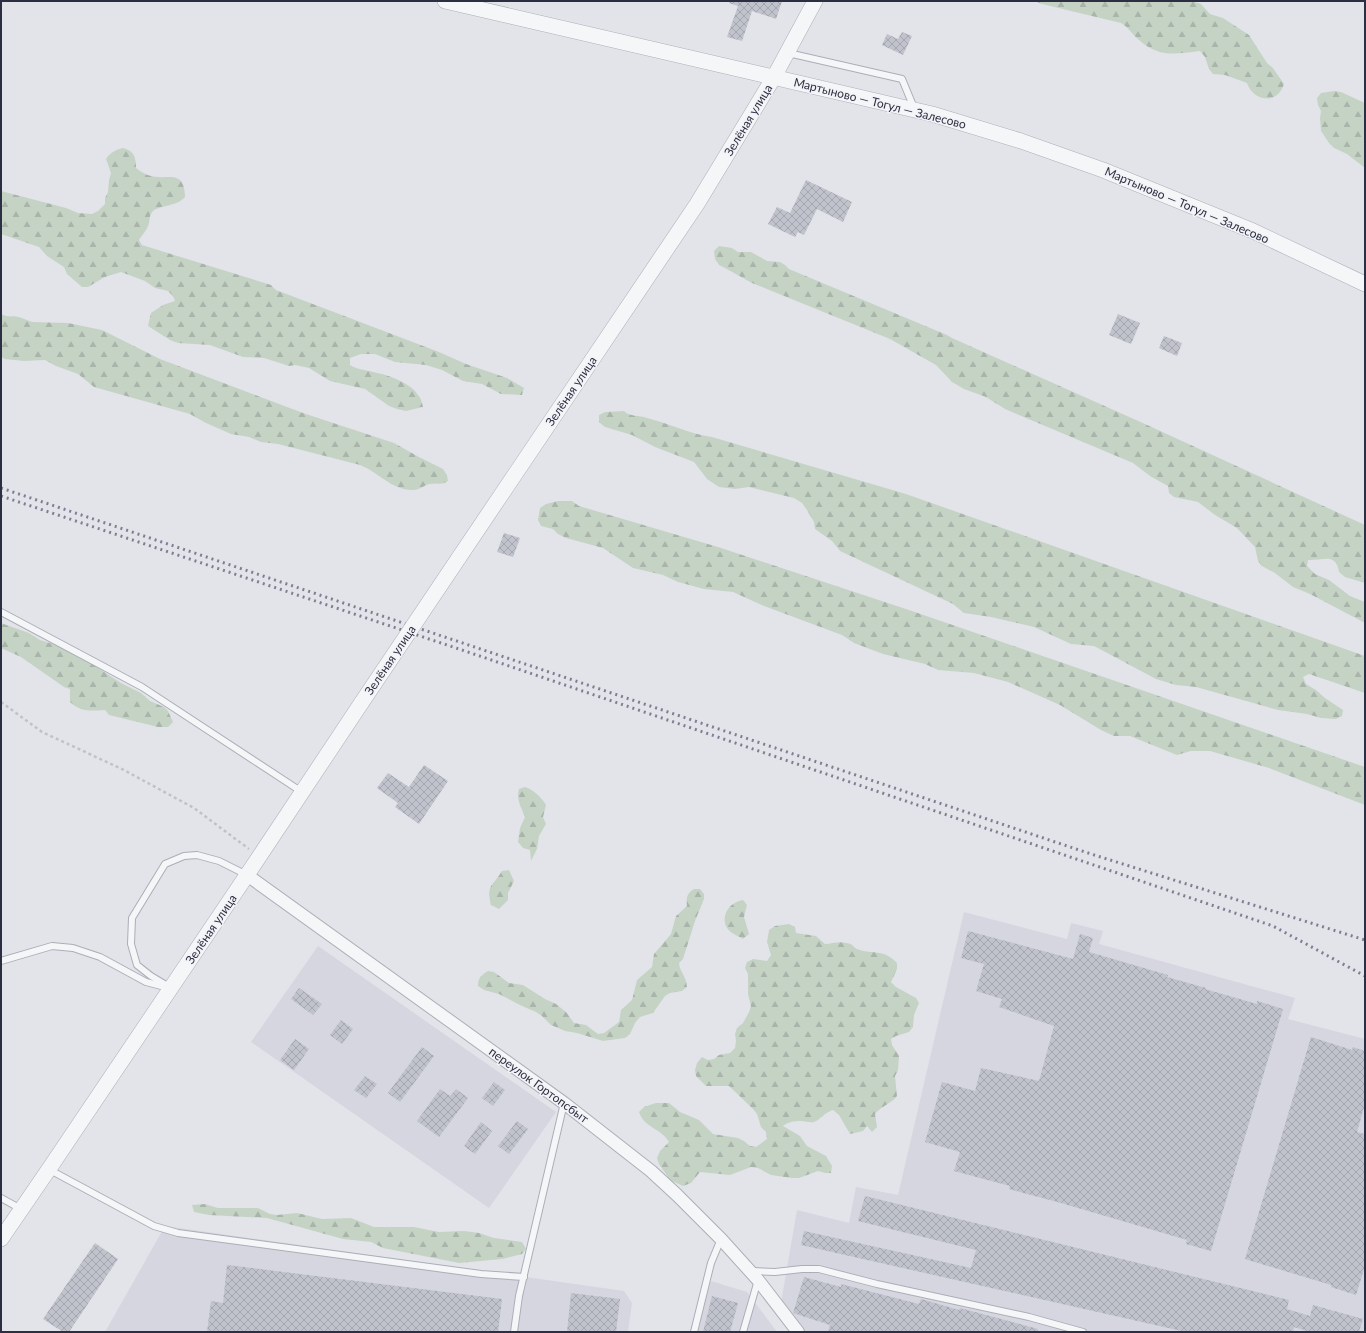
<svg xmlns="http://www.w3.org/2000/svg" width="1366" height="1333" font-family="Lato,sans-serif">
  <defs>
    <pattern id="forest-firs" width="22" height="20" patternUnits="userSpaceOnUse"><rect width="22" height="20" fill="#c5d3c5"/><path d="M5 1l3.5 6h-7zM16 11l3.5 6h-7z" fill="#a9b5aa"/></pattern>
    <pattern id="building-cross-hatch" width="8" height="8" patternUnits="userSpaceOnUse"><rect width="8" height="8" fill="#c0c2cc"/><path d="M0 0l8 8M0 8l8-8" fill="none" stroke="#a5a7b0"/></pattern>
  </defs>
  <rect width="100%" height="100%" fill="#e3e4ea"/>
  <g fill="#d5d6df">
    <path d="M964,912L1067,939L1071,923L1103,931L1099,944L1295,998L1288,1019L1365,1039V1332H804L781,1303L797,1210L849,1223L856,1187L898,1195Z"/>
    <path d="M318,946L556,1112L489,1208L251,1042Z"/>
    <path d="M165,1226L624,1291L632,1303L628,1332H105Z"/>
    <path d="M711,1281L747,1292L777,1332H696Z"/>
  </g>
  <g fill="url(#forest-firs)">
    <path d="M1034,1H1191L1201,4L1210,14L1223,18L1249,35L1267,63L1273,68L1284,84C1277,106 1253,101 1247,83L1225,75L1213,74L1209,69L1205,57L1200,51C1174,54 1160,58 1139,40C1132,34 1128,27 1121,23L1042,4Z"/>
    <path d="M1334,91L1341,92L1365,103V168L1347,154L1334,148L1329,143L1321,131L1320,118L1321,111L1318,105L1317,98L1321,93Z"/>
    <path d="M123,148C134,151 136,157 136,168C142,173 150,177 159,177C165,178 174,175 180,180C184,184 185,192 185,197C176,207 163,204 153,211C149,215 150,219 149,223C148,229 142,235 139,240L142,245L271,285L276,290L439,352L466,364L507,378L524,388L522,395L501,394L482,384L463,381L442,370L426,365L395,362L375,354H361L350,358V365C358,370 368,370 377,373C389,375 412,384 418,395C421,398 422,403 423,407L406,411L397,409L389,406L365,389L330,381L309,368L295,365L289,366L264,358L243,357L210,345L178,343L170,340L148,326L151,313L163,305L175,301L173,296L168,291L155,288L145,281L121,272L105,277L88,287H82L67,274L64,267L47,256L39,247L1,234V191L66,208L78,213L92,214L98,211L105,204V198L108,192L109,180L111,173L106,159C111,152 115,150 123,148Z"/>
    <path d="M719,246L732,248L738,252H751L767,261L780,262L785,265L789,269L947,335L952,338L1145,424L1365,525V583L1345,577L1339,572C1336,552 1322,561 1308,560L1307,566L1315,574L1329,580L1350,596L1365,602V623L1310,594L1293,587L1275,573L1262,566L1258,561L1255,547L1237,528L1215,515L1198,502L1174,497L1169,493L1168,486L1150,476L1133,463L1005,409L986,397L964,389L952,382L936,365L890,339L752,283L725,268L719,265L715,259L714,251Z"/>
    <path d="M1,314L6,316L19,317L32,322L68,323L102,330L160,359L303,413L394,443L419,457L443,469L447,475L448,481C440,486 438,482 430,484C425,484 421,490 413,490C393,491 378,472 360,465L278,444L261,442L249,437L231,434L206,423L190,414L94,387L78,374L56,366L45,360L24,361L5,359L1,357Z"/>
    <path d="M624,411C630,417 639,415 647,418C669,423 689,434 712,437L906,494L1365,656V693L1309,674L1303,677L1306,684L1316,690L1325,698L1343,710L1342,716L1336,719L1321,718L1307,714L1278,710L1196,687L1176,685L1156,679L1094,646L1071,644L1034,627L991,617L964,613L953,604L840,551L832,541L815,529L814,522L807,510L802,503L794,498L749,487L735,489L719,487L707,479L694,462L655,447L632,435L605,427L599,422V415L605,412Z"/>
    <path d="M558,501H572L579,506L718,547L909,610L1365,767V805L1269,768L1210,751H1191L1177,755L1130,736H1114L1101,730L1060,705L1008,682L974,673L938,670L925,664L883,654L854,643L842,635L764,606L733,592L704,589L678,582L663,575L633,568L603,548L566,538L558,534L553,529L541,526L538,520L540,508L546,504Z"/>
    <path d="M1,623L29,633L40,640L53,644L78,655L121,683L141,693L150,701L164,707L168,711L173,722L168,727H158L109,715L105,710C91,711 80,712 70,702V689L64,687L21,657L1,648Z"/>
    <path d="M525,787C534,790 541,797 546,805L543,817L546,824L539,836L537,849L531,861L530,850L523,848L518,842L520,828L525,817C521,807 516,799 519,789Z"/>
    <path d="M509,870L514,881L508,893V900L499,909L491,905C486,885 492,887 502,871Z"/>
    <path d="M694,889H700L704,894V899L695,921L683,959L679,963C680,973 686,975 687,987L682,991L670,993L665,996L653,1013L640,1017L635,1023L630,1034L625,1038L603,1041L577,1033L565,1031L551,1025L542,1016L536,1012L522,1006L499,994L484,990L478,986C478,978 481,975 488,971L494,972L509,983L523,985L545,999L556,1004L566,1012L574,1023L586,1025L598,1034L604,1033L619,1022L621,1010L632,1000L637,980L652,967L654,954L671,934L676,916L687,906C686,898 687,893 694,889Z"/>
    <path d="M743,900L747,905L744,917L749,934L743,939C738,936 730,933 727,928C720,915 730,902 743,900Z"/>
    <path d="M789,924L795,927L796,933L816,936L825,944C831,944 840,941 846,943C852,943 853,947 857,949C872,955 883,948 897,963V969L891,982L896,987L916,998L919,1003L914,1015L913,1027L909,1032L896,1036L891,1039L892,1045L899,1056L898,1070L895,1076L897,1096C891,1104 881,1106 875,1114L877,1127L872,1132L867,1126L863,1131L850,1134L839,1115L833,1110C824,1113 820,1120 814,1122C809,1123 806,1121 801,1121C794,1121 788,1122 783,1126L800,1136L807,1146L826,1156L832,1166L831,1173H825L818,1171L799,1178H792L771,1175L758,1168L751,1167L730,1175L700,1172L691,1183L683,1186L670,1180L659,1164L657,1158L660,1151L669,1142C661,1128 644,1128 639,1112L644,1107L656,1103H669L680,1112L699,1120L713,1134L738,1138L744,1141L750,1146L756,1147L767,1139L766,1132L761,1127L757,1114L753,1109L729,1086H706L696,1076L695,1070L697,1063L702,1057L708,1060L714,1059L719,1055L730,1053L735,1048L736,1041L735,1034L737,1028L743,1023L749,1012L751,1006L748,994V974L745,968L747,962L753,959L767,961L771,955L767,942L769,930L775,926Z"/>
    <path d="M205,1204L218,1208H258L270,1214L277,1215L297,1213L322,1219L351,1218L374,1227H414L439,1232L464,1231L479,1233L494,1238L522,1242L526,1249L522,1254L502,1259L459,1263L383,1248L371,1242L343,1239L267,1218L209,1215L194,1212L192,1205Z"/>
  </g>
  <g fill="url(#building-cross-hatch)">
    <path d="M730,1H782L776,19L752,11L742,41L727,37L738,6L729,3Z"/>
    <path d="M902,32L912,36L903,55L882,45L887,34L898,39Z"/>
    <path d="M806,180L852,202L843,222L817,209L804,235L798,232L795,237L768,224L777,207L790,213Z"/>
    <path d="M1118,314L1140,323L1131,344L1109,335Z"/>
    <path d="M1164,336L1182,343L1177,356L1159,348Z"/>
    <path d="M504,533L520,538L513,557L497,552Z"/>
    <path d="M424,765L448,781L419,824L395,807L398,803L377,788L388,773L409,787Z"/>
    <path d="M968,931L1073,959L1080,934L1093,938L1089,952L1168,975L1167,977L1206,988L1205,989L1257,1004V1001L1283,1009L1211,1251L1186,1244L1187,1240L1061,1203L1009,1189L1010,1186L954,1171L960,1152L925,1142L942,1082L975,1091L981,1068L1039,1081L1054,1026L999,1007L1002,999L976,991L984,964L961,958Z"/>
    <path d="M299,988L322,1004L313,1015L291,999Z"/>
    <path d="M341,1020L353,1029L342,1044L330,1035Z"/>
    <path d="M1311,1037L1352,1050L1353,1047L1365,1051V1104L1357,1132L1365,1134V1266L1356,1295L1331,1287V1285L1245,1259Z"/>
    <path d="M295,1039L309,1049L294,1070L280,1060Z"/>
    <path d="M422,1047L434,1056L400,1102L388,1093Z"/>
    <path d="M365,1076L377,1084L366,1098L354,1090Z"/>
    <path d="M494,1082L505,1090L493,1106L482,1098Z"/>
    <path d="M440,1089L450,1096L456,1089L468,1098L439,1137L417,1121Z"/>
    <path d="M517,1121L528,1129L509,1154L498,1146Z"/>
    <path d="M481,1122L492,1131L475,1154L464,1146Z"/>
    <path d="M865,1196L1289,1300L1287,1309L1310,1316L1313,1305L1363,1319L1359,1332H1310L1294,1327L1293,1332H1186L801,1245L804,1231L971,1268L976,1250L858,1221Z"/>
    <path d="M95,1243L118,1259L69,1332H63L43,1319Z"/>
    <path d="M227,1265L502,1299L498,1332H207L211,1301L223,1303Z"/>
    <path d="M804,1277L841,1287V1284L919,1304L921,1299L959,1310L960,1308L1038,1329L1037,1332H828L830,1325L793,1313Z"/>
    <path d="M571,1293L620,1299L616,1332H567Z"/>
    <path d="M712,1296L738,1303L730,1332H703Z"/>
  </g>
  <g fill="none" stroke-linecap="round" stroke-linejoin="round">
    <g stroke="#acaeb7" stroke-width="8">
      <g id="service">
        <path d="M788,53L902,79L914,108"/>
        <path d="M1,612L142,687L302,792"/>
        <path d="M1,961L52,946L73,948L100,957L146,982L165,987"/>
        <path d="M171,988L151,976L137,965L131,944L132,918L165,864L184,856L197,855L219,861L247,875"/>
        <path d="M50,1170L154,1226L178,1233L481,1274L524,1277"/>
        <path d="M1,1198L21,1209"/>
        <path d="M752,1271L775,1272L802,1269H819L877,1284L1029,1317L1083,1332"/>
        <path d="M514,1332L519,1296L564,1103"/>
        <path d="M694,1332L711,1263L721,1239"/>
        <path d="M743,1332L758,1280"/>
      </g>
    </g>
    <g stroke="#acaeb7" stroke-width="14">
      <path id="minor" d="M247,875L564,1103L651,1171L677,1195L721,1239L758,1280L798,1332"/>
    </g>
    <g stroke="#acaeb7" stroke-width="16">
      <g id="tertiary">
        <path d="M445,1L932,114L1021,141L1103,170L1253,231L1365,284"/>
        <path d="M458,559L697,204L774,77L815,1"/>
        <path d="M1,1239L49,1169L247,875L362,702"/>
      </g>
    </g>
    <path stroke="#c1c2c8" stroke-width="2.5" stroke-dasharray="3 3" stroke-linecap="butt" d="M1,702L42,732L122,769L194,808L249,849"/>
    <use href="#service" stroke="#f5f6f8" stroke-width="6"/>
    <use href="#minor" stroke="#f5f6f8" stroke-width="12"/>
    <use href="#tertiary" stroke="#f5f6f8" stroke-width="15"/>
    <g stroke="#7d8092" stroke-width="3" stroke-dasharray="2 4" stroke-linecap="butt">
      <path d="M1,488L1091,854L1365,940"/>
      <path d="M1,496L465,651L1273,926L1365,976"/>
    </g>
    <g stroke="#acaeb7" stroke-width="16" stroke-linecap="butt">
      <path id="tertiary-bridge" d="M362,702L458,559"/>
    </g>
    <use href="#tertiary-bridge" stroke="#f5f6f8" stroke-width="15"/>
  </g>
  <g text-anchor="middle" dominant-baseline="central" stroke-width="3" stroke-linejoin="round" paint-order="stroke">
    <g font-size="12" fill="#2c2f41" stroke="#f2f3f7">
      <text transform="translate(880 103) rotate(14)">Мартыново — Тогул — Залесово</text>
      <text transform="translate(748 120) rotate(-59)">Зелёная улица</text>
      <text transform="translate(1187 205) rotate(23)">Мартыново — Тогул — Залесово</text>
      <text transform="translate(571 391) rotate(-56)">Зелёная улица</text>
      <text transform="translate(390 660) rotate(-56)">Зелёная улица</text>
      <text transform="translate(211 929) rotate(-56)">Зелёная улица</text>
      <text transform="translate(539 1085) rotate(36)">переулок Гортопсбыт</text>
    </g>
  </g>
  <rect width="1366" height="1333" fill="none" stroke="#2c2f41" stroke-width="4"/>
</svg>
